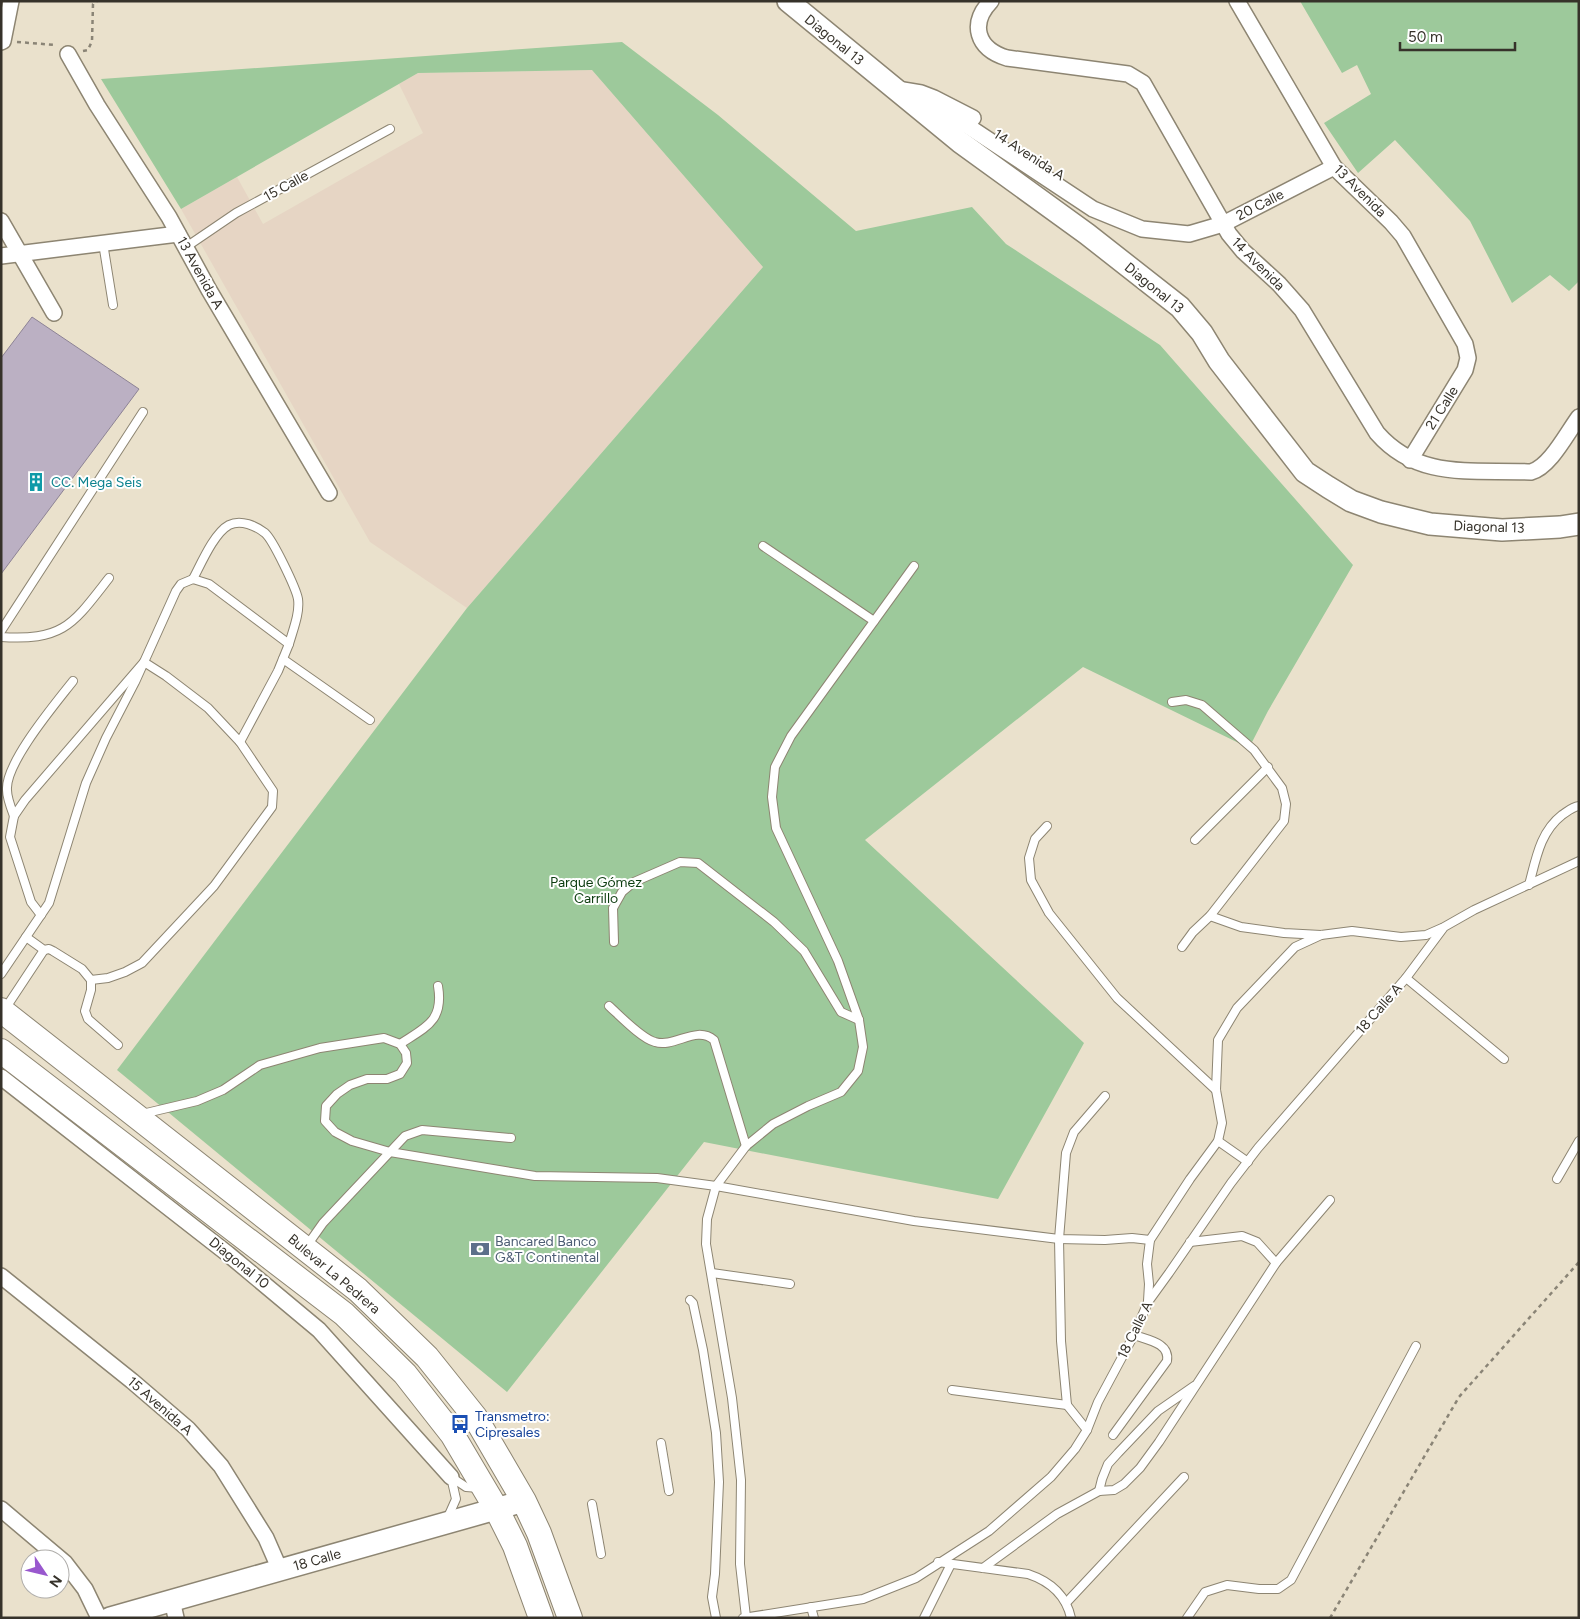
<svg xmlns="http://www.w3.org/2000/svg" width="1580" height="1619" font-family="Figtree,sans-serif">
  <rect width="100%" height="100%" fill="#eae1cc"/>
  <path fill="#e6d5c4" d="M592,70L763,267L467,608L370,542L181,209L237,177L263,224L423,133L399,84L418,73Z"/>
  <g fill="#9dc99b">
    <path d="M1300,1H1579V281L1569,291L1550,275L1512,303L1470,221L1395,140L1358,173L1324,123L1371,94L1357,65L1342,73Z"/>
    <path d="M622,42L718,115L856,231L972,207L1006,244L1160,345L1353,565L1268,711L1249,748L1083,667L865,840L1084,1043L998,1199L704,1142L507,1392L117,1070L467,608L763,267L592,70L418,73L181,209L101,79Z"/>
  </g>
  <path fill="#bbb0c3" stroke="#8d8395" d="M32,317L139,389L1,574V358Z"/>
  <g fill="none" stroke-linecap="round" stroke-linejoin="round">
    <g stroke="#8d8572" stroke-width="10">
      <g id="lane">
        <path d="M103,243L113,305"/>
        <path d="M186,247L236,213L390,129"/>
        <path d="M763,546L874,621"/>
        <path d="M193,579C201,564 214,533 229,525C241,519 256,526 265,533C273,540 296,588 298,599C300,613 293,630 289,644"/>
        <path d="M1,631L143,412"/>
        <path d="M1,637C64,641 73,624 109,578"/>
        <path d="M283,659L370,720"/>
        <path d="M1172,702L1186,700L1202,705L1254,750L1282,788L1286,804L1284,821L1210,916L1193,932L1182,947"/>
        <path d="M14,816C11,808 7,798 7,790C5,763 56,703 73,681"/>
        <path d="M1047,826L1035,839L1029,858L1031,880L1049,913L1117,998L1216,1090"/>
        <path d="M1195,840L1268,767"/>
        <path d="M1529,885C1536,859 1540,832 1562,815C1568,811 1572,807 1579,806"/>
        <path d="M41,915L31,902L10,837L14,816L25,800L144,662L166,676L208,708L240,742L273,791L272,807L214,886L142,963L125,972L108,978L91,980"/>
        <path d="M1210,916L1241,927L1284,933L1321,935L1352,931L1401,937L1426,935L1442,928"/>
        <path d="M26,937L44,950L49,949L53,951L82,969L91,980V990L85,1011L88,1019L118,1045"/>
        <path d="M614,942L613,908L622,892L634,882L680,862L698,863L774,922L804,951L841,1012L859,1020"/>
        <path d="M1,974L49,903L86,783L106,738L135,682L176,591L181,584L193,579L209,584L289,644L278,671L240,742"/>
        <path d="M1406,978L1504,1059"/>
        <path d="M609,1006C619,1015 642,1039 655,1042C675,1048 696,1025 714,1040L746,1146"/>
        <path d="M5,1009L44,950"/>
        <path d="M400,1044C426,1027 444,1021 438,986"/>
        <path d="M142,1114L197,1101L223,1090L260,1065L320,1048L384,1038L400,1044L406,1053L407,1063L400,1074L387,1079H367L350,1085L337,1094L326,1106L325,1121L335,1132L352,1141L390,1152L535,1176L657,1178L716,1186L914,1221L1059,1239L1105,1240L1132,1238L1150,1240"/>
        <path d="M1218,1141L1248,1162"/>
        <path d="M1557,1179L1579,1141"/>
        <path d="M1190,1242L1242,1236L1257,1242L1276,1263"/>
        <path d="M306,1247L323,1223L405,1136L422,1130L511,1138"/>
        <path d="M712,1273L790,1284"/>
        <path d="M690,1300L693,1303L703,1350L716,1433L719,1482L715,1574L712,1597L716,1618"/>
        <path d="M1148,1301L1149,1284L1147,1264L1150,1240L1190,1179L1218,1141L1222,1123L1216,1090L1218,1040L1237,1008L1295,947L1321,935"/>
        <path d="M952,1390L1067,1405"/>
        <path d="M1087,1430L1067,1405L1061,1341L1059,1239L1066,1153L1074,1132L1105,1096"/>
        <path d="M1113,1435L1167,1361C1170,1343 1148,1340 1134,1335"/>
        <path d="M661,1443L669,1491"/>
        <path d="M451,1477L466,1487L479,1488"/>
        <path d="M1099,1491L1102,1479L1108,1464L1118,1453L1158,1411L1194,1386"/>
        <path d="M592,1504L601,1554"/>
        <path d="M448,1517L456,1499L451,1477"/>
        <path d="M938,1562L1028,1574C1049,1581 1066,1595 1071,1618"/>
        <path d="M983,1568L1057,1514L1099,1491L1114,1490L1124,1484L1140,1468L1159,1442L1276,1263L1330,1200"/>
        <path d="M1066,1603L1184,1477"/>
        <path d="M811,1607L814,1618"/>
        <path d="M746,1617L740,1564L741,1480L732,1398L706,1244L707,1219L716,1186L746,1146L773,1124L808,1106L841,1092L858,1071L863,1047L859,1020L838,961L776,828L772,797L775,767L791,736L914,566"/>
        <path d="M743,1618L863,1599L916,1578L989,1531L1051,1477L1075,1449L1087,1430L1098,1402L1134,1335L1148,1302L1169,1273L1231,1183L1258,1148L1406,978L1444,927L1474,910L1579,861"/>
        <path d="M924,1618L951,1564"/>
        <path d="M1187,1618L1205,1592L1227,1585L1259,1589H1278L1291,1580L1416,1346"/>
      </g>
    </g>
    <g stroke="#8d8572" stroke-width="18">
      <g id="street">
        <path d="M991,1C969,24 977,49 1007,58L1128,74L1143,83L1229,234L1243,251L1279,284L1302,310L1377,433C1419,481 1473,469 1531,472C1550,467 1567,433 1579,417"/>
        <path d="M1237,1L1334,167L1391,222L1403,236L1465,344L1468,358L1465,370L1410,460"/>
        <path d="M1,42L3,41L11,1"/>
        <path d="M68,54L97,105L169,217L209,290L329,493"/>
        <path d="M897,89L921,93L934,98L973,118"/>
        <path d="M924,107L957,119L1093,209L1142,229L1189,234L1223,224L1334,167"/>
        <path d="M1,221L54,313"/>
        <path d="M1,256L178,234"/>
        <path d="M1,1077L228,1254L319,1330L451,1477"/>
        <path d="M1,1276L132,1381L188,1429L221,1466L266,1538L280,1570"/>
        <path d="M1,1509L65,1563L85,1589L99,1618"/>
        <path d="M172,1600L176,1618"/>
      </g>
    </g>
    <g stroke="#8d8572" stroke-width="24">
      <g id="secondary">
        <path d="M788,1L960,142L1087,234L1180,307L1202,333L1219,361L1305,472L1328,487L1351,501L1381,512L1430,524L1502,530L1560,527L1579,524"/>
        <path d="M110,1618L524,1501"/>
      </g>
    </g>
    <g stroke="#8d8572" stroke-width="26">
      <g id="primary">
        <path d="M1,1010L358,1290L427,1357L475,1417L524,1501L539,1533L570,1618"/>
        <path d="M1,1051L344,1314L405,1374L452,1434L497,1510L515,1546L541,1618"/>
      </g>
    </g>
    <g stroke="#8a8476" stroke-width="2.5" stroke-dasharray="4 4" stroke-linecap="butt">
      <path d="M17,42L56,45"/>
      <path d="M83,51L88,50L92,41L93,4L97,1"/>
      <path d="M1330,1618L1459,1397L1579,1262"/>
    </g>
    <use href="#lane" stroke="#fff" stroke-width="8"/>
    <use href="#street" stroke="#fff" stroke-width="15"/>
    <use href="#secondary" stroke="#fff" stroke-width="21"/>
    <use href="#primary" stroke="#fff" stroke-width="24"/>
  </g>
  <defs>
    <g id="building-bare" transform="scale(1.5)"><path d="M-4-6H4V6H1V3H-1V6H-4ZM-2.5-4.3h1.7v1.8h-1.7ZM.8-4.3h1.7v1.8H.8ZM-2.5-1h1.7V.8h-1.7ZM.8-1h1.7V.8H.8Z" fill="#0f9aa8" stroke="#fff" stroke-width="2.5" paint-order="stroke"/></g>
    <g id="bank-bare" transform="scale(1.5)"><path d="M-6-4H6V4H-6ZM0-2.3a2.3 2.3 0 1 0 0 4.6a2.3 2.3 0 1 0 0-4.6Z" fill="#5c6f8a" stroke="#fff" stroke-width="2.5" paint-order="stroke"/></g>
    <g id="bus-bare" transform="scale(1.5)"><path d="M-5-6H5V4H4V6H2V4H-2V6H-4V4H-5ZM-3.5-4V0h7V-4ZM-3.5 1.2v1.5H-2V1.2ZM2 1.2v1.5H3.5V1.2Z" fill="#1a4fb4" stroke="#fff" stroke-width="2.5" paint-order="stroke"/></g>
  </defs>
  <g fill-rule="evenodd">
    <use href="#building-bare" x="36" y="482"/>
    <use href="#bank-bare" x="480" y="1249"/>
    <use href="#bus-bare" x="460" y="1424"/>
  </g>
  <g text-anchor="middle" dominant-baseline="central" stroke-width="4" stroke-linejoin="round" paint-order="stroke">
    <g font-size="14" fill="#36322a" stroke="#fff">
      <text transform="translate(834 40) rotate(39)">Diagonal 13</text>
      <text transform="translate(1029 155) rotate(33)">14 Avenida A</text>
      <text transform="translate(286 186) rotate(-29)">15 Calle</text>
      <text transform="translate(1360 191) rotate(45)">13 Avenida</text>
      <text transform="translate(1260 205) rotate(-27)">20 Calle</text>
      <text transform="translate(1258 264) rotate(45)">14 Avenida</text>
      <text transform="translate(200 273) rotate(61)">13 Avenida A</text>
      <text transform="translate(1154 288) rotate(39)">Diagonal 13</text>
      <text transform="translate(1442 408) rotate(-58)">21 Calle</text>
      <text transform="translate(1489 527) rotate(2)">Diagonal 13</text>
      <text transform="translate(1379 1009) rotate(-49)">18 Calle A</text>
      <text transform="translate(239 1263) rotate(39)">Diagonal 10</text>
      <text transform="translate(334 1274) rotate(40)">Bulevar La Pedrera</text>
      <text transform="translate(1135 1330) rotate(-64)">18 Calle A</text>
      <text transform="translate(160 1406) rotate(41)">15 Avenida A</text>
      <text transform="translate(317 1560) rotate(-16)">18 Calle</text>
    </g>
    <g font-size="14" fill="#0d838f" stroke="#fff" text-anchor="start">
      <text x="51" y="482">CC. Mega Seis</text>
    </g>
    <g font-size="14" fill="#0c3c0f" stroke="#fff">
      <text x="596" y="882">Parque Gómez<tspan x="596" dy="16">Carrillo</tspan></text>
    </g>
    <g font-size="14" fill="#4e5e75" stroke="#fff" text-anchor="start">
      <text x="495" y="1241">Bancared Banco<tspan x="495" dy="16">G&amp;T Continental</tspan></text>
    </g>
    <g font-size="14" fill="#164399" stroke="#fff" text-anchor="start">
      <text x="475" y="1416">Transmetro:<tspan x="475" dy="16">Cipresales</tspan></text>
    </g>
  </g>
  <rect width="1580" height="1619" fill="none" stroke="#36322a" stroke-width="5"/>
  <g transform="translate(45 1574) rotate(125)"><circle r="24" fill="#ffffff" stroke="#afadaa"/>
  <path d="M0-4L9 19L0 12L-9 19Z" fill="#9958ce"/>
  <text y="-8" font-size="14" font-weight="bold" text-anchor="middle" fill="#36322a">N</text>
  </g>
  <path d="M1400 42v8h115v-8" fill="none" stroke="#36322a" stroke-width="2.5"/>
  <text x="1408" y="42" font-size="15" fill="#36322a" stroke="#ffffff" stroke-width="4" paint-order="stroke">50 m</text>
</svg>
